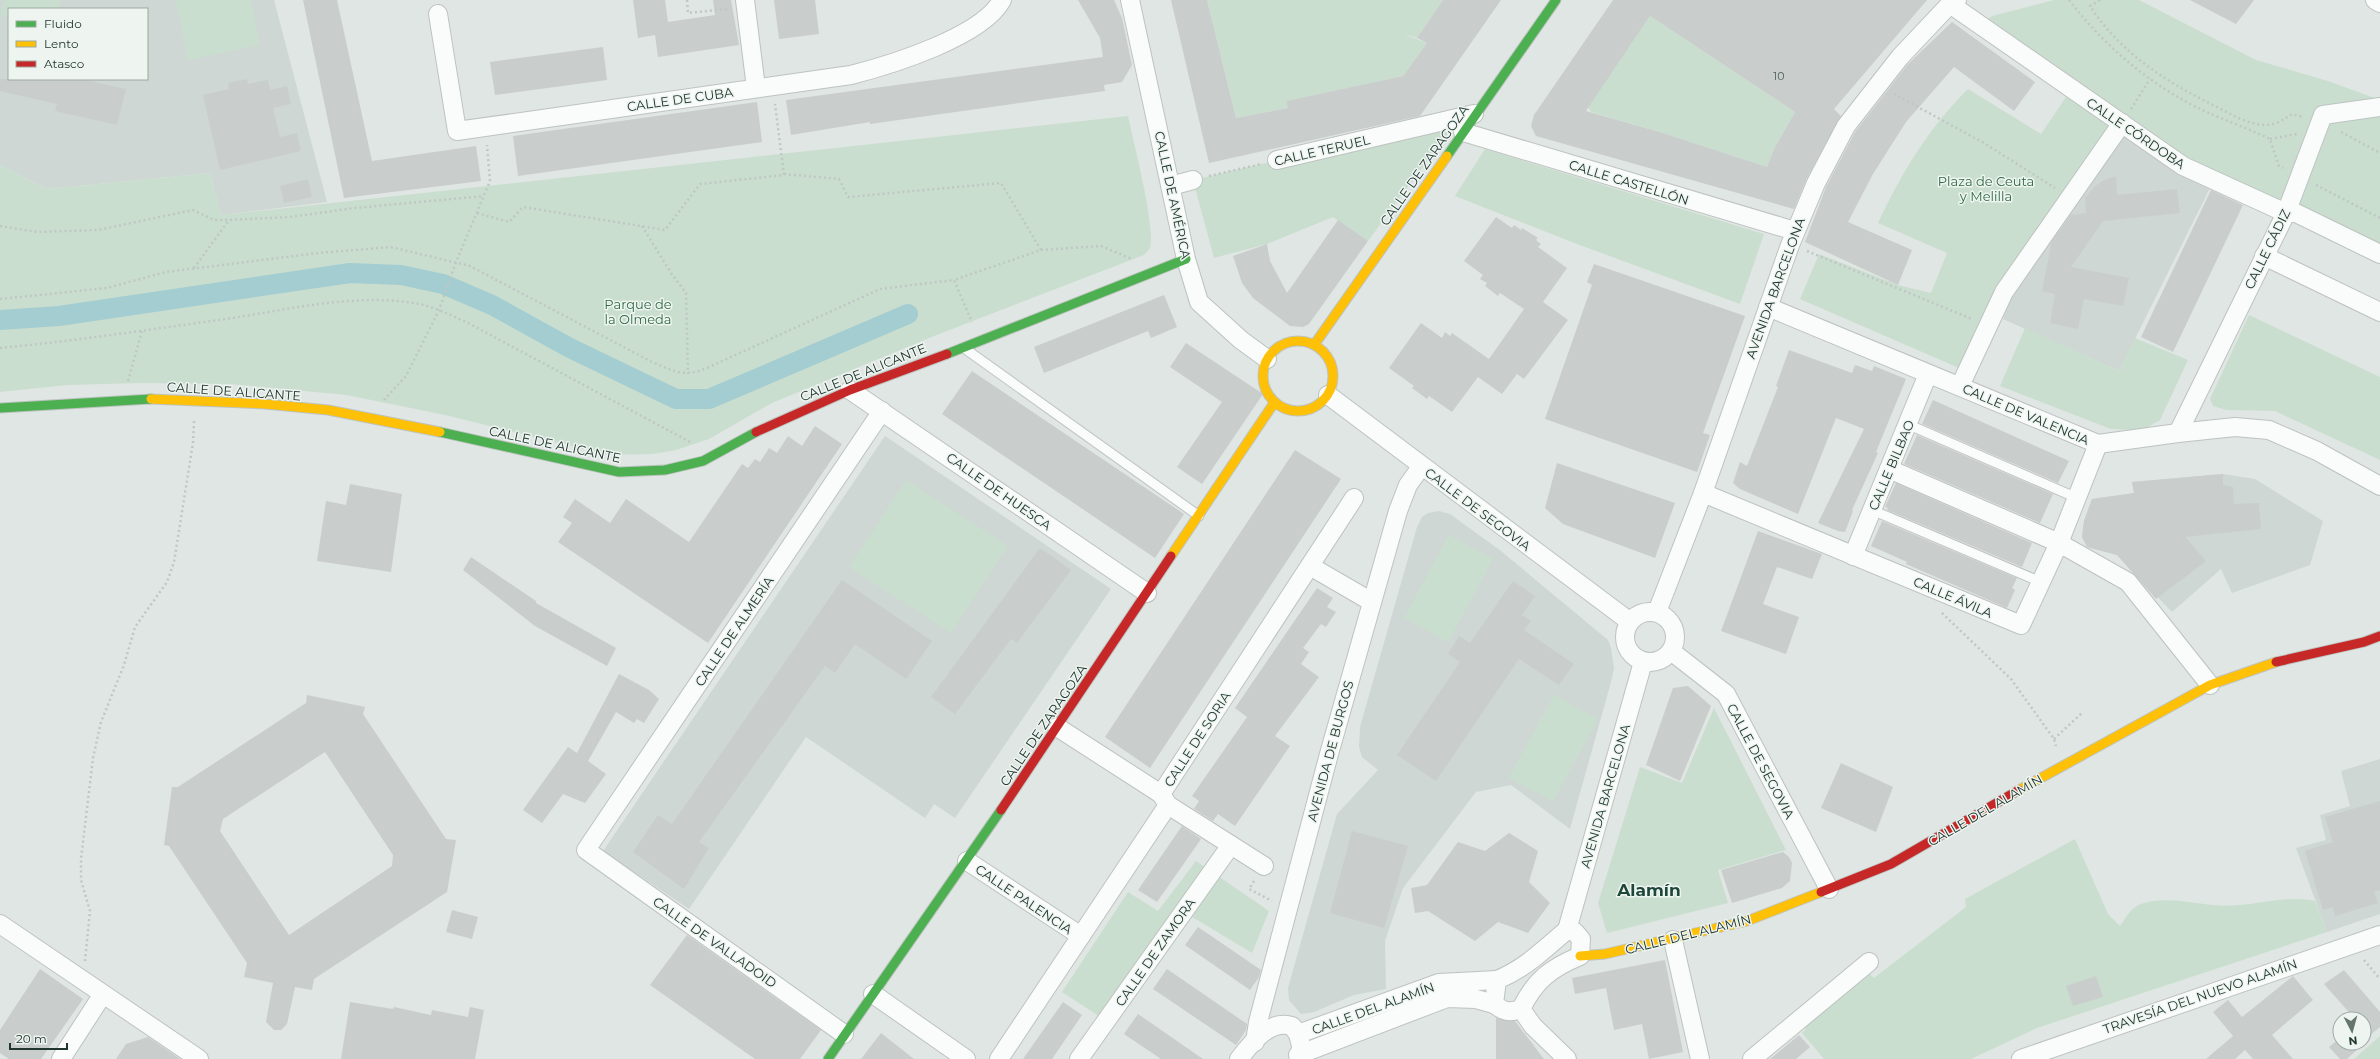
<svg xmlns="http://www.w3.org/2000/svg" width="2380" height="1059" font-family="Montserrat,sans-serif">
  <rect width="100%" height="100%" fill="#e0e6e3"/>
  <g fill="#ced7d3" fill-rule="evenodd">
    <path d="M0,0H274L327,202L221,215L210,173L47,189L0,165ZM9,9H147V79H9Z"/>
    <path d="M2126,132L2211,186L2119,371L2003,319L2013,294Z"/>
    <path d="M885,436L1111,589L955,818L934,804L925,818L806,737L689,909L603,851Z"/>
    <path d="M2223,474L2255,479L2323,521L2310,565L2232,593L2221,569L2172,612L2117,555L2087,547L2082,537L2084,521L2092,499L2134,493L2132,482Z"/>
    <path d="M1439,511L1450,514L1501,551L1608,640L1611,648L1614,668L1611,682L1570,829L1511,785L1476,792L1403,888L1385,941L1386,989L1354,995L1314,1012L1301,1014L1289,1000L1288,988L1337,814L1378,770L1362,757L1359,747L1360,727L1417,527L1422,517L1428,513Z"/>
    <path d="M2380,759V914L2327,932L2296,848L2326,840L2320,815L2350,806L2341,771Z"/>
  </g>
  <g fill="#cadecf">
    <path d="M4,0H61L59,9H9V17L0,15Z"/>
    <path d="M176,0H251L260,45L188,60Z"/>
    <path d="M1207,0H1443L1417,38L1403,34L1427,43L1403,76L1286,101L1288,108L1236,118Z"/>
    <path d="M2054,0H2139L2256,60L2328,81L2380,100V248L2175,155L1985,21L1992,16Z"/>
    <path d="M1650,16L1795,112L1775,147L1767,167L1663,133L1591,112L1588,107Z"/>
    <path d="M1968,89L2041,134L2070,91L2122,132L2011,294L1975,375L1800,299L1819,254L1898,285L1931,293L1947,253L1878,223C1900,175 1930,126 1968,89Z"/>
    <path d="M1128,116C1133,141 1156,227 1150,248C1149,250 1146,253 1144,255L934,336L772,403L709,439L676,450L653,454L608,455L445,415L346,395L294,390L231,384L140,383L67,385L0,392V165L47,189L210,173L221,215Z"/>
    <path d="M1459,118L1368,241L1333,217L1267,244L1214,258L1193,180Z"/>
    <path d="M1485,149L1764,234L1740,304L1577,244L1455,196Z"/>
    <path d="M2249,315L2380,377V460L2275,411L2226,410L2213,406L2210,399Z"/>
    <path d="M2025,328L2119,371L2135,338L2188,360L2160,420L2146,428L2131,430L2111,429L2000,386Z"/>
    <path d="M906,480L1008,546L951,633L849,567Z"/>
    <path d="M1449,535L1493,559L1448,642L1404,618Z"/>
    <path d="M1554,695L1598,719L1553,801L1509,778Z"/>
    <path d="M1714,708L1786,850L1718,870L1728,903L1607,933L1598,903L1640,767L1682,783Z"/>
    <path d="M2075,839L2108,914L2120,926C2126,918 2130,908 2141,904C2165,896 2190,903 2214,905C2249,909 2282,894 2315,901L2327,932L2037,1028L1971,1059H1824L1802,1033L1806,1029L1804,1026L1870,974L1874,978L1966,907L1965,899Z"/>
    <path d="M1196,861L1269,911L1252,953L1184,912L1108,1022L1062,992L1128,892L1158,911Z"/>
    <path d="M2380,1036V1059H2354Z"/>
  </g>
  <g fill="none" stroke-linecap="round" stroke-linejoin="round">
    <path stroke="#a4cdd1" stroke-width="20" d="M0,320L59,316L350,273L401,275L443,284L492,305L570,348L676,399H709L908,314"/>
  </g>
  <g fill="#c9cecc" fill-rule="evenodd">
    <path d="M303,0H337L372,161L476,146L481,181L344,198Z"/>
    <path d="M633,0H665L668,22L715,15L713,0H731L739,45L658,57L655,35L638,38Z"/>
    <path d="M774,0H815L819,34L779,39Z"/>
    <path d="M1078,0H1114L1122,18L1132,65L1122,82L1104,85L1105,91L870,124V122L791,135L786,100L1103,57L1100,38Z"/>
    <path d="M1171,0H1207L1236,118L1288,108L1286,101L1403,76L1427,43L1417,38L1443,0H1501L1420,116L1209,163Z"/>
    <path d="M1613,0H1927L1834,109L1841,116L1807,178L1794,209L1536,136L1531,126L1534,115ZM1650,16L1795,112L1775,147L1767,167L1663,133L1586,111Z"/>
    <path d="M2190,0H2254L2236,24Z"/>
    <path d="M1952,22L2035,82L2014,111L1954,67L1906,122L1873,174L1848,222L1912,250L1898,285L1805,242L1826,187L1855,132L1908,64Z"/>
    <path d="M603,47L607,80L495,95L490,62Z"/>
    <path d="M0,79H81L126,89L117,125L55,111L57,104L0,91Z"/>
    <path d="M247,79L248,84L268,80L270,90L287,86L291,104L273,108L280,137L297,133L301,151L220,170L203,95L229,89L228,83Z"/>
    <path d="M757,102L762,142L518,176L513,136Z"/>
    <path d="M2116,176L2117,195L2177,189L2180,213L2103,221L2071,267L2129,278L2123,306L2084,299L2078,329L2050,323L2055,294L2042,291L2052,241L2071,215L2086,213L2085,198L2095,186L2106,179Z"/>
    <path d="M308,179L312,197L284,203L280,186Z"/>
    <path d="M2211,190L2243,205L2173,352L2141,337Z"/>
    <path d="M1496,217L1512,228L1514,225L1521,230L1522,228L1538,238L1536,240L1541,244L1538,247L1567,268L1543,302L1568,320L1524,379L1517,374L1502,394L1478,377L1452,412L1429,396L1427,399L1412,388L1414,386L1389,368L1421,323L1442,338L1445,332L1450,336L1452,333L1489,359L1524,309L1500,293L1498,296L1485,286L1487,283L1480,279L1483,275L1464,261Z"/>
    <path d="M1338,220L1368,241L1309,324L1303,327L1290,326L1253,298L1242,283L1233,256L1267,244L1270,261L1287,293Z"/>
    <path d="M1594,264L1745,316L1703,433L1710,435L1697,472L1545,419L1592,285L1587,282Z"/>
    <path d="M1164,295L1177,327L1151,338L1148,331L1044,373L1034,347Z"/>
    <path d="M1186,343L1263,394L1202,484L1177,467L1222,402L1170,367Z"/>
    <path d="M1789,350L1852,373L1855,365L1872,371L1874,366L1906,379L1876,452L1878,453L1852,510L1853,511L1845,532L1838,531L1818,523L1864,429L1836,418L1798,514L1740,489L1733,483L1740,462L1747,466L1778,387L1776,386Z"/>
    <path d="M972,371L1184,514L1155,558L942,414Z"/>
    <path d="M1933,400L2069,461L2058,483L1922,424Z"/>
    <path d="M815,426L842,444L708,643L558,542L572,523L563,517L575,499L610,523L626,499L689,542L742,464L748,468L755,459L760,462L769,448L777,453L788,436L802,446Z"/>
    <path d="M1917,435L2053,494L2040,523L1904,464Z"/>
    <path d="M1295,450L1341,479L1150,768L1105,737Z"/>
    <path d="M1557,463L1675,503L1655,558L1563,524L1545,508Z"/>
    <path d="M2223,474V485L2233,487L2234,504L2259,503L2261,529L2185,537L2206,561L2156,599L2117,555L2087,547L2082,537L2084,521L2092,499L2134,493L2132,482Z"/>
    <path d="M1896,483L2032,543L2022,567L1887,510L1888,508L1885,507Z"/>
    <path d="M350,484L402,494L391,572L317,561L326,501L346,505Z"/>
    <path d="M1882,521L2017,578L2012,588L2015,590L2007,608L1906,564L1907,562L1871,546Z"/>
    <path d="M1758,531L1822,554L1812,579L1777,567L1763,604L1799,617L1786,654L1721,631Z"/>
    <path d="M1040,548L1071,570L1017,643L1011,639L955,714L931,697Z"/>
    <path d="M471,557L536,601V603L616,648L607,666L535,626L463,570Z"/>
    <path d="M842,580L932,641L906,679L855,644L835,673L825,666L699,842L709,848L684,889L633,852L658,815L672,824Z"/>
    <path d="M1513,581L1535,596L1522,615L1531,621L1524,630L1574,664L1559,685L1519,659L1436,781L1397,755L1460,662L1448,654L1459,636L1470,643Z"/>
    <path d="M1317,588L1333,598L1327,607L1336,612L1326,627L1321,624L1303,648L1309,652L1301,664L1319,677L1275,736L1290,746L1235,826L1218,814L1213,821L1194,809L1199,801L1192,796L1247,717L1235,708Z"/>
    <path d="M619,674L649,690L659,699L644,723L637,719L634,723L616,712L588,761L606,774L585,803L563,794L542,823L523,810L568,747L577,753Z"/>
    <path d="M1688,686L1711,706L1680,781L1646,765L1673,688Z"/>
    <path d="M307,695L365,707L363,714L446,839L456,840L447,892L314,979L312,990L295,987L287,1024L281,1030H274L266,1022L273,983L244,977L247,963L169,846L164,845L172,787H178L306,703ZM325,752L393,855L392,866L289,935L220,831L223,819Z"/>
    <path d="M1841,763L1893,787L1876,832L1821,808Z"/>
    <path d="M2380,801V890L2374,892L2378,903L2335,916L2333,907L2323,910L2305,851L2333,842L2325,817Z"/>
    <path d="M1182,826L1201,839L1157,902L1138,890Z"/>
    <path d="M1352,831L1408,846L1384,928L1330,913Z"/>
    <path d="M1509,833L1538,851L1529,882L1550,903L1528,933L1498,922L1475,941L1428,911L1415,913L1411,888L1427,885L1458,842L1485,851Z"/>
    <path d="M1783,852L1789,857L1792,863L1790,881L1782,888L1732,903L1721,870Z"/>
    <path d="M452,910L478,917L472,939L446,932Z"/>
    <path d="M1198,927L1261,970L1259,977L1250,990L1185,945Z"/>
    <path d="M687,935L821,1030L800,1059H755L650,985Z"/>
    <path d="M1665,960L1683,1052L1649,1059L1642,1024L1614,1030L1606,988L1575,994L1572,978Z"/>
    <path d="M40,969L83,999L41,1059H9L0,1053V1030Z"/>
    <path d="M1167,969L1247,1024L1246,1030L1236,1045L1153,989Z"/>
    <path d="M2344,970L2380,1012V1027L2364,1040V1019H2355L2324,984Z"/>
    <path d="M2096,976L2103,997L2073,1006L2066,986Z"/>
    <path d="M2293,976L2313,1000L2272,1035L2293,1059H2253L2245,1050L2235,1059H2206L2233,1036L2213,1012L2228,1000L2242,1017Z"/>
    <path d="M350,1002L393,1009L394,1007L431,1015L432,1010L468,1017L470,1007L484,1010L475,1059H341Z"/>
    <path d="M1063,1002L1082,1015L1052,1059H1023Z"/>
    <path d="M1138,1014L1203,1059H1161L1124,1034Z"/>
    <path d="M1496,1018L1515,1021L1544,1059H1496Z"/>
    <path d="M881,1033L914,1059H861Z"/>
    <path d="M1799,1035L1810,1047L1796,1059H1770Z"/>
    <path d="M148,1037L180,1059H116L126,1044Z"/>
    <path d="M2340,1038V1043H2360L2357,1045L2359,1048L2347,1059H2340L2329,1047Z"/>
  </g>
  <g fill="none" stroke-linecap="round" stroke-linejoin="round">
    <g stroke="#bdc3c0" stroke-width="11">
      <g id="lane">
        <path d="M964,348L1199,516"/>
        <path d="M1907,424L2077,498"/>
        <path d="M1872,510L2041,582"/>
      </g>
    </g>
    <g stroke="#bdc3c0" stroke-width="20">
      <g id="street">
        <path d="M745,0L756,88"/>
        <path d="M1130,0L1186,259L1199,302L1241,340L1267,359"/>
        <path d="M2375,0L2380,3"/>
        <path d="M1950,4L2183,166L2286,213H2296L2380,254"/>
        <path d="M438,14L457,131L851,75C890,65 982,37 1002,0"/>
        <path d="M1463,132L1795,231"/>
        <path d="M1277,160L1474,114"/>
        <path d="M1171,186L1193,180"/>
        <path d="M2264,256L2380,312"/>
        <path d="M1768,307L2098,444L2178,433L2235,427L2269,430L2317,451L2380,486"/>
        <path d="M1960,386L2004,292L2122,123"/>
        <path d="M850,390L1147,593"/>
        <path d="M1328,395L1629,621"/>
        <path d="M2178,433L2286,213L2323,115L2380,107"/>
        <path d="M1889,469L2059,543L2128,582L2210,685"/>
        <path d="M1703,493L2021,625L2059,543L2098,444"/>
        <path d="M1853,556L1928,374"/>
        <path d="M1310,566L1372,602"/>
        <circle cx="1650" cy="637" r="25"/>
        <path d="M1657,612L1703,493L1790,245L1816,183L1846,126L1900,57L1950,4L1957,0"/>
        <path d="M1671,651L1726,694L1829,889"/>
        <path d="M1057,727L1161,794"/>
        <path d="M1168,805L1264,866"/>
        <path d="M967,861L1081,936"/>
        <path d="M0,924L199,1059"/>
        <path d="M1567,930L1643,662"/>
        <path d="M1567,930L1575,932L1581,939L1580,956C1551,968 1535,980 1521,1009C1509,1013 1504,1012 1494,1004L1497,980C1526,968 1543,950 1567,930Z"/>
        <path d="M1673,940L1700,1059"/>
        <path d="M873,994L966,1059"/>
        <path d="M1521,1009L1533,1026L1567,1059"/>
        <path d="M844,1034L586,850L882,411"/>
        <path d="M1298,1034L1439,983L1497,980"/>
        <path d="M1255,1042L1258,1022L1329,754L1398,511L1408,485L1421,467"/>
        <path d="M1298,1055L1447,998L1476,999L1494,1004"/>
        <path d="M61,1059L103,994"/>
        <path d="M999,1059L1168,805L1161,794L1354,498"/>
        <path d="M1079,1059L1231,845"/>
        <path d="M1239,1059C1252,1042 1270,1019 1292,1026L1298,1034L1301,1046"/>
        <path d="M1752,1059L1869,962"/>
        <path d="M2021,1059L2380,935"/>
      </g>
    </g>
    <g stroke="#bdc3c0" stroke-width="11">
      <g id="fast">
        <path d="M1447,156L1556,0"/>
        <path d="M947,354L1186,259"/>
        <path d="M0,408L151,399"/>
        <path d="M440,432L619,472L665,470L703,461L756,432"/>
        <path d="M828,1059L1001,810"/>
      </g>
    </g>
    <g stroke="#bdc3c0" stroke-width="11">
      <g id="slow">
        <circle cx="1298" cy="376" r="35"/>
        <path d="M1314,345L1447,156"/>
        <path d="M151,399L265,404L328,410L440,432"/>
        <path d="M1171,556L1274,403"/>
        <path d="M2019,790L2210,685L2276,662"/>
        <path d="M1580,956L1605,954L1747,921L1821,892"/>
      </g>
    </g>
    <g stroke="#bdc3c0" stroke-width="11">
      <g id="jam">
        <path d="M756,432L850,390L947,354"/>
        <path d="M2276,662L2364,642L2380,636"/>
        <path d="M1001,810L1171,556"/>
        <path d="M1821,892L1891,864L2019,790"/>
      </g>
    </g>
    <g stroke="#bfc7c4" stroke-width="2.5" stroke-dasharray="2 3" stroke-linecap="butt">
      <path d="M687,0L688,13L727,9"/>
      <path d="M2069,0C2103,44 2144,80 2194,106C2218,118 2245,127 2270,139L2279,166L2283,168"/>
      <path d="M2100,0L2090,6C2121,54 2168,83 2219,108C2234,116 2249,125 2267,125C2276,125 2284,119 2292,114L2303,117"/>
      <path d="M1894,94L1984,143L2055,188"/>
      <path d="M2131,109L2150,79"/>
      <path d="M2341,132L2380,153"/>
      <path d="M2270,139L2297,134"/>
      <path d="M784,174L839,179L848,197L1001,183L1041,250L954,280"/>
      <path d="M1209,176L1261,164"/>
      <path d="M2316,185L2380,218"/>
      <path d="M477,213L509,222L523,207L665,230L700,184L784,175L775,104"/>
      <path d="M0,226L37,232L98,230L193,210L214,220H229L290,217L355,208L484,196"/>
      <path d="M642,226L671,273L686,293L688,374"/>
      <path d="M1041,250L1101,246L1132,259"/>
      <path d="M1807,251L1972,319"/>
      <path d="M194,268L229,220"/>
      <path d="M0,299L107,288L166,272L318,253L391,247L470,266L652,362C676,372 684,378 709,367L880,289L954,280L972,322"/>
      <path d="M0,348C73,341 146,330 219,320C283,311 349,293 414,303C433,306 450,315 468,323L692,443"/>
      <path d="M128,381L142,331"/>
      <path d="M384,400L406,376L439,310L456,262L490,181L487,145"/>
      <path d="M1942,613L2011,679L2054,739L2056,746"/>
      <path d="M2054,739L2083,712"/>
      <path d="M1254,881L1249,889L1272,901"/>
      <path d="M2364,960L2380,979"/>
      <path d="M85,961L90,911L81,880V859L93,758L101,722L124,665L135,627L167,582L174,562L193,443L194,421"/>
    </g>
    <use href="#lane" stroke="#fafbfb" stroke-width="9"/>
    <use href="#street" stroke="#fafbfb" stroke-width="18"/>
    <use href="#fast" stroke="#4caf50" stroke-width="9"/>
    <use href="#slow" stroke="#ffc107" stroke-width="9"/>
    <use href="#jam" stroke="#c62828" stroke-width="9"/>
  </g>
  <g text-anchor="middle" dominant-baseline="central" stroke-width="3" stroke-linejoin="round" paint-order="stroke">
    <g font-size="11" fill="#4c5d57">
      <text x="1779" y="76">10</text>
    </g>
    <g font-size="13" fill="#21362f" stroke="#eef5f1">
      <text transform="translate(680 99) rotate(-8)">CALLE DE CUBA</text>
      <text transform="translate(2136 133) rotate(34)">CALLE CÓRDOBA</text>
      <text transform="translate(1322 150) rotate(-13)">CALLE TERUEL</text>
      <text transform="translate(1424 165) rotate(-55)">CALLE DE ZARAGOZA</text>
      <text transform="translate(1629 182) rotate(17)">CALLE CASTELLÓN</text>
      <text transform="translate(1173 195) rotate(78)">CALLE DE AMÉRICA</text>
      <text transform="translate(2267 249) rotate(-64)">CALLE CÁDIZ</text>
      <text transform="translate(1775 288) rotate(-70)">AVENIDA BARCELONA</text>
      <text transform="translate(863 372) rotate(-22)">CALLE DE ALICANTE</text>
      <text transform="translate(234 391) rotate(4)">CALLE DE ALICANTE</text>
      <text transform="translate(2026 414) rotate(23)">CALLE DE VALENCIA</text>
      <text transform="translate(555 444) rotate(12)">CALLE DE ALICANTE</text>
      <text transform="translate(1891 465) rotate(-67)">CALLE BILBAO</text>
      <text transform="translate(999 491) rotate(35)">CALLE DE HUESCA</text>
      <text transform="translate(1478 509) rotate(37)">CALLE DE SEGOVIA</text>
      <text transform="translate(1953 597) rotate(23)">CALLE ÁVILA</text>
      <text transform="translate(734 631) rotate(-56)">CALLE DE ALMERÍA</text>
      <text transform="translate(1043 725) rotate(-56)">CALLE DE ZARAGOZA</text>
      <text transform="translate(1197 739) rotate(-57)">CALLE DE SORIA</text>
      <text transform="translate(1330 751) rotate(-75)">AVENIDA DE BURGOS</text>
      <text transform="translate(1761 761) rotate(62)">CALLE DE SEGOVIA</text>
      <text transform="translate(1605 796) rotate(-74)">AVENIDA BARCELONA</text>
      <text transform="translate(1985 810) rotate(-30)">CALLE DEL ALAMÍN</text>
      <text transform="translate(1024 899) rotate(34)">CALLE PALENCIA</text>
      <text transform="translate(1688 934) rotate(-14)">CALLE DEL ALAMÍN</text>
      <text transform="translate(715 942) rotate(35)">CALLE DE VALLADOID</text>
      <text transform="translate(1155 952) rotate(-55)">CALLE DE ZAMORA</text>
      <text transform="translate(2200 996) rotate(-19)">TRAVESÍA DEL NUEVO ALAMÍN</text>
      <text transform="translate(1373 1008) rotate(-20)">CALLE DEL ALAMÍN</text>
    </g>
    <g font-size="13" fill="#2f6942" stroke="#eef5f1">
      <text x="1986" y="181">Plaza de Ceuta<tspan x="1986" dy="15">y Melilla</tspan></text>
      <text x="638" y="304">Parque de<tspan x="638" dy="15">la Olmeda</tspan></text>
    </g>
    <g font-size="17" font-weight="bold" fill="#1f463a" stroke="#eef5f1">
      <text x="1649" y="890">Alamín</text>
    </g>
  </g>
  <rect x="8" y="8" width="140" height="72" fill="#eef5f1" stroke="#9ca9a3"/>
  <rect x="16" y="21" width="20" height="6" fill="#4caf50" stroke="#9ca9a3"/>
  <text x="44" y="28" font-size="12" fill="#21362f">Fluido</text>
  <rect x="16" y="41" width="20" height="6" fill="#ffc107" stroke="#9ca9a3"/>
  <text x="44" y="48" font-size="12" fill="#21362f">Lento</text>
  <rect x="16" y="61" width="20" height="6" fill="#c62828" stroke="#9ca9a3"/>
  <text x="44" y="68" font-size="12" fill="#21362f">Atasco</text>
  <g transform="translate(2352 1031) rotate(174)"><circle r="19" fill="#eef5f1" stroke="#9ca9a3"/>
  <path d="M0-3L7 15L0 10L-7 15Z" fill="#64746e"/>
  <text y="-6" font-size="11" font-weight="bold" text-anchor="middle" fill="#21362f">N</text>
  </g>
  <path d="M10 1043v6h57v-6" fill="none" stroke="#21362f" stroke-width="2"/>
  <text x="16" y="1043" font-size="12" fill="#21362f" stroke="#eef5f1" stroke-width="3" paint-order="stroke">20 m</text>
</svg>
